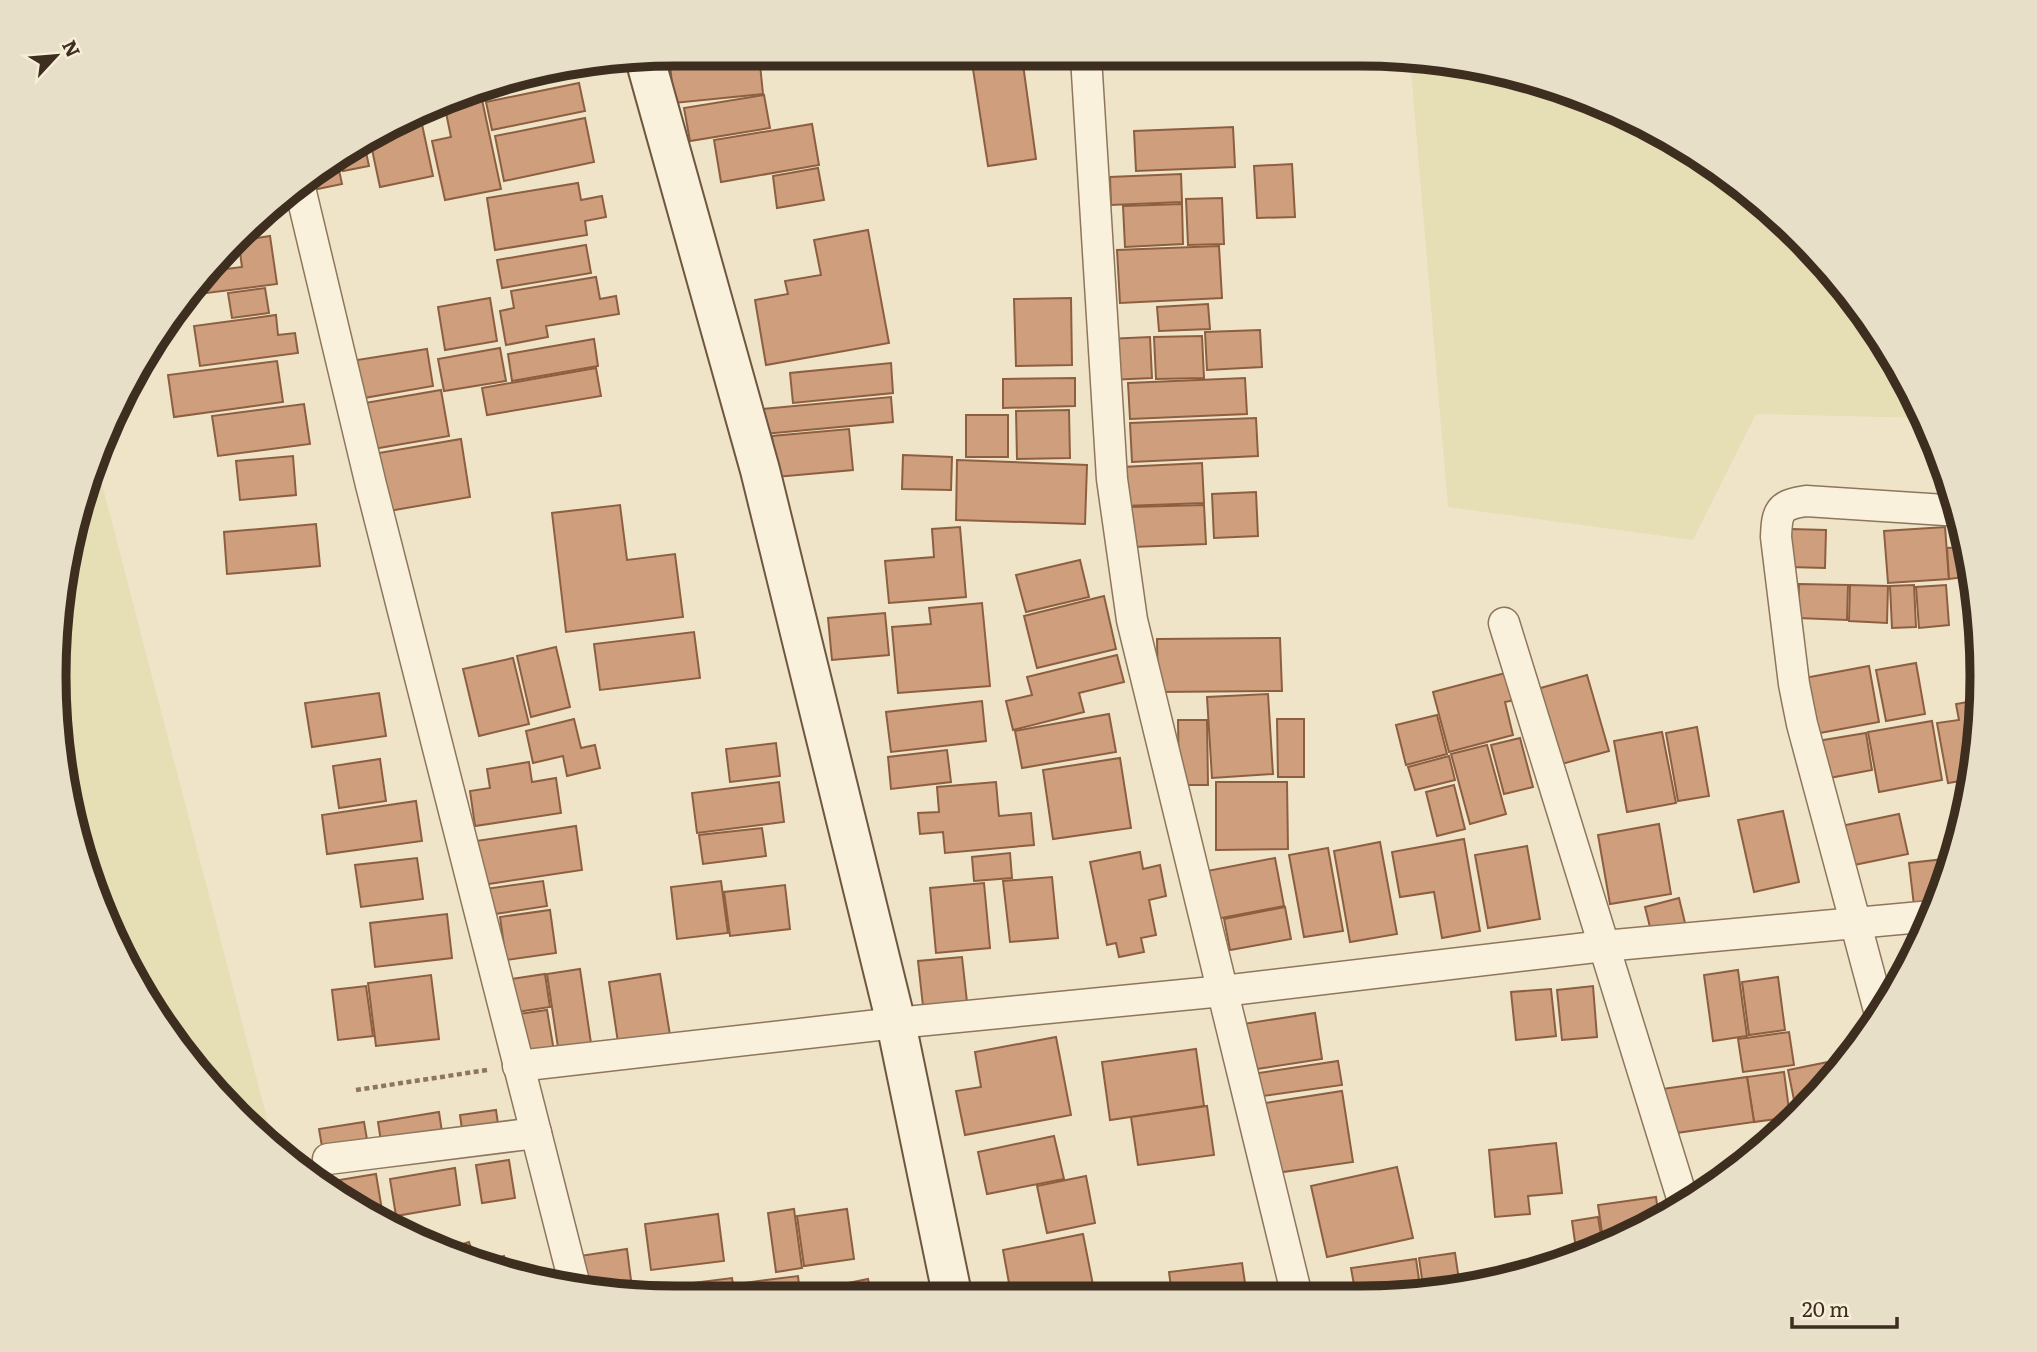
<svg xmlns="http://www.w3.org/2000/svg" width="2037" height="1352" font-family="Literata,serif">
  <rect width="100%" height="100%" fill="#f0e4c8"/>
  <g fill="#e6deb5">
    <path d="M1410,59L1443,60L1636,118L1771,209L1855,298L1919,401L1925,418L1756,414L1693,540L1448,507Z"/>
    <path d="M96,461L275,1149L266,1143L138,987L75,837L56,636Z"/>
  </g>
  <g fill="#cf9f7d" stroke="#8d5f41" stroke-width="2">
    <path d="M759,55L763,94L674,103L670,64Z"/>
    <path d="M971,56L1022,57L1036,159L988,166Z"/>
    <path d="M579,83L585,111L492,130L486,102Z"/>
    <path d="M481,95L501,189L445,200L432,141L451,137L444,103Z"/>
    <path d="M764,95L770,128L690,141L684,108Z"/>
    <path d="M420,115L433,176L380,187L370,140Z"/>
    <path d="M585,118L594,162L504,181L495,136Z"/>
    <path d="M812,124L819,165L721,182L714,140Z"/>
    <path d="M1233,127L1235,167L1136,171L1134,131Z"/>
    <path d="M364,143L369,166L343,171L339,155Z"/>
    <path d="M336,156L342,184L303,192L302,186Z"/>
    <path d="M1292,164L1295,217L1257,218L1254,166Z"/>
    <path d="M818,168L824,200L777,208L773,176Z"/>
    <path d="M1181,174L1182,202L1111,205L1110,177Z"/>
    <path d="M578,183L581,200L602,196L606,217L585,221L587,235L495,250L487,198Z"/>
    <path d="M1222,198L1224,244L1188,245L1186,199Z"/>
    <path d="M1182,204L1183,244L1125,247L1123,206Z"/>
    <path d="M868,230L889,343L766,365L755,300L788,294L785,281L821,275L814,240Z"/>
    <path d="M270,236L277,284L199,294L197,284L211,271L242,267L239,245L244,240Z"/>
    <path d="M586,245L591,273L502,288L497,260Z"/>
    <path d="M1219,246L1222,298L1120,303L1117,250Z"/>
    <path d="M596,277L600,299L616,296L619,314L546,326L548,337L506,345L500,311L514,308L511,291Z"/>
    <path d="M265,288L269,313L232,318L228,293Z"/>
    <path d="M490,298L497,341L445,350L438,307Z"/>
    <path d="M1071,298L1072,365L1016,366L1014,299Z"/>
    <path d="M1208,304L1210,329L1159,331L1157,307Z"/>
    <path d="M276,315L278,335L295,333L298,353L200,366L194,326Z"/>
    <path d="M1260,330L1262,367L1207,370L1205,332Z"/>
    <path d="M1202,336L1204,378L1156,379L1154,337Z"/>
    <path d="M1150,337L1152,378L1109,380L1107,339Z"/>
    <path d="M594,339L598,366L512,381L508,354Z"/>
    <path d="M500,348L506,381L444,391L438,359Z"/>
    <path d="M427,349L433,386L364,398L357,360Z"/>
    <path d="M277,361L283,402L174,417L168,375Z"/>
    <path d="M891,363L893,393L793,403L790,373Z"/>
    <path d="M596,368L601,396L487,415L482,388Z"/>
    <path d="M1075,378V406L1003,408V379Z"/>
    <path d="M1245,378L1247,414L1130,419L1128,383Z"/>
    <path d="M441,390L449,436L373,449L365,403Z"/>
    <path d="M891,397L893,422L764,434L762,409Z"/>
    <path d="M304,404L310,444L218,456L212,416Z"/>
    <path d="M1069,410L1070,458L1017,459L1016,411Z"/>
    <rect x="966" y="415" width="42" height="42"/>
    <path d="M1256,418L1258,456L1132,462L1130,423Z"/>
    <path d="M849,429L853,470L776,477L772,436Z"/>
    <path d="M461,439L470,497L383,512L373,454Z"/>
    <path d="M903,455L952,457L951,490L902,489Z"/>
    <path d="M293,456L296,495L240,500L236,461Z"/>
    <path d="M957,460L1087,465L1085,524L956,520Z"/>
    <path d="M1202,463L1204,503L1124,506L1122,467Z"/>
    <path d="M1256,492L1258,536L1214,538L1212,494Z"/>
    <path d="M620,505L627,560L675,554L683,617L566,632L552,513Z"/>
    <path d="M1204,505L1206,544L1133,547L1131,507Z"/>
    <path d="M316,524L320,566L227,574L224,532Z"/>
    <path d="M960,527L966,597L889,603L885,561L934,557L932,529Z"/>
    <path d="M1945,527L1949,579L1888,583L1884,531Z"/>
    <path d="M1791,529L1826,530L1825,568L1790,567Z"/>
    <path d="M1967,547L1977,609L1967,610L1965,577L1949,579L1947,548Z"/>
    <path d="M1080,560L1089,597L1026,612L1016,575Z"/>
    <path d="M1799,584L1848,585L1847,620L1798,618Z"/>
    <path d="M1850,585L1888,586L1887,623L1849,621Z"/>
    <path d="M1914,585L1916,627L1892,628L1890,586Z"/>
    <path d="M1946,585L1949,625L1919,628L1916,587Z"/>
    <path d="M1104,596L1116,649L1037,668L1024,616Z"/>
    <path d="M982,603L990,686L898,693L892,627L931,624L929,608Z"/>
    <path d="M885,613L889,655L832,660L828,618Z"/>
    <path d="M694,632L700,678L600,690L594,644Z"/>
    <path d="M1280,638L1282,691L1158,692L1157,639Z"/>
    <path d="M1977,646H1981L1980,672Z"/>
    <path d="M556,647L570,707L531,717L517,656Z"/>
    <path d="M1117,655L1124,682L1079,693L1084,712L1013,730L1006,701L1032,695L1027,677Z"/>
    <path d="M513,658L529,724L479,736L463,669Z"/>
    <path d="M1916,663L1925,714L1886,721L1876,670Z"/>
    <path d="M1869,666L1879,722L1809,735L1799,679Z"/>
    <path d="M1513,671L1520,699L1505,702L1513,735L1449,752L1433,692Z"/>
    <path d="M1587,675L1609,751L1558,765L1537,689Z"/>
    <path d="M379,693L386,736L312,747L305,703Z"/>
    <path d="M1268,694L1273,774L1212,778L1207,697Z"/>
    <path d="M1979,700L1977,758L1972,779L1948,783L1937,723L1959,720L1956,704Z"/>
    <path d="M982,701L986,741L891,752L886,712Z"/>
    <path d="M1109,714L1116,752L1022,768L1015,731Z"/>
    <path d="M1437,715L1447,754L1406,765L1396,725Z"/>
    <path d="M574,719L581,748L595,745L600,768L567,776L563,756L533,763L526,731Z"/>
    <path d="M1277,719H1304V777H1278Z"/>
    <path d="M1178,720H1207L1208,785H1179Z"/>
    <path d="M1932,721L1942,780L1879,792L1868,732Z"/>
    <path d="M1697,727L1709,796L1678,801L1666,733Z"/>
    <path d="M1662,732L1676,803L1627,812L1614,741Z"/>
    <path d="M1866,733L1872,770L1824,779L1817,741Z"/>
    <path d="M1520,738L1533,787L1504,794L1491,745Z"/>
    <path d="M776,743L780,776L730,782L726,749Z"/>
    <path d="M1487,745L1506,814L1470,824L1451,754Z"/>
    <path d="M947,750L951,782L891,789L888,757Z"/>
    <path d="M1449,756L1455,780L1415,790L1408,767Z"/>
    <path d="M1120,758L1131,828L1053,839L1043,770Z"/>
    <path d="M380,759L386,801L339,808L333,766Z"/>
    <path d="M529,762L532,782L556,778L561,813L475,826L470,791L490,788L487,769Z"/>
    <path d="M779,782L784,822L697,833L692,793Z"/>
    <path d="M996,782L999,816L1031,813L1034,845L945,853L943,832L920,834L918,813L939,812L937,787Z"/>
    <path d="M1216,782H1287L1288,849L1216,850Z"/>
    <path d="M1454,785L1465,829L1437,836L1426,792Z"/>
    <path d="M416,801L422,841L327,854L322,815Z"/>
    <path d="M1783,811L1799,882L1754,892L1738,820Z"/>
    <path d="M1899,814L1908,854L1849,866L1841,826Z"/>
    <path d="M1659,824L1671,894L1610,904L1598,835Z"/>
    <path d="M576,826L582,870L482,885L476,841Z"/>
    <path d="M762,828L766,856L703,864L699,835Z"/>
    <path d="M1464,839L1480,931L1442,938L1434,892L1400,897L1392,852Z"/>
    <path d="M1380,842L1397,934L1350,942L1334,851Z"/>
    <path d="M1527,846L1540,919L1488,928L1475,855Z"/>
    <path d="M1328,848L1343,931L1304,937L1289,855Z"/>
    <path d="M1140,852L1143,869L1160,865L1166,896L1149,900L1156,935L1141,938L1144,952L1119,957L1116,943L1107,945L1090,862Z"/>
    <path d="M1010,853L1012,878L974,881L972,857Z"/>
    <path d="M417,858L423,899L361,907L355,865Z"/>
    <path d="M1275,858L1284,906L1211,920L1202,872Z"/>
    <path d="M1954,858L1950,876L1934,911L1915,914L1909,863Z"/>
    <path d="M1052,877L1058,938L1010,942L1003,881Z"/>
    <path d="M543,881L547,906L488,915L485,889Z"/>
    <path d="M721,881L728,933L677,939L671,887Z"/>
    <path d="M984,883L990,948L936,953L930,888Z"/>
    <path d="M785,885L790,929L730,936L724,892Z"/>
    <path d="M1679,898L1686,927L1652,935L1645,907Z"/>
    <path d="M1285,907L1291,939L1230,950L1224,919Z"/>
    <path d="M550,910L556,953L506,960L500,917Z"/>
    <path d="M447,914L452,958L375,967L370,923Z"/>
    <path d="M962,957L967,1002L923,1006L918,961Z"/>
    <path d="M580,969L592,1050L559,1054L547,974Z"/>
    <path d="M1738,970L1747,1036L1713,1041L1704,975Z"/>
    <path d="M545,974L550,1007L510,1013L505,980Z"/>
    <path d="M660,974L671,1041L619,1049L609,982Z"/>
    <path d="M431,975L439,1039L376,1046L368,983Z"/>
    <path d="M1778,977L1785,1030L1749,1035L1742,982Z"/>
    <path d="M366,986L373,1036L338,1040L332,990Z"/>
    <path d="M1593,986L1597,1037L1562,1040L1557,990Z"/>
    <path d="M1551,989L1556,1036L1516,1040L1511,992Z"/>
    <path d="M547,1010L555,1057L519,1062L512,1015Z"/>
    <path d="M1315,1013L1322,1059L1250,1070L1243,1024Z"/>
    <path d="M1789,1032L1794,1065L1743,1072L1738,1039Z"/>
    <path d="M1056,1037L1071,1115L965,1135L956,1091L981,1087L975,1052Z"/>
    <path d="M1196,1049L1204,1106L1110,1120L1102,1062Z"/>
    <path d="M1338,1061L1342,1085L1256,1097L1252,1074Z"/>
    <path d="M1828,1062L1832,1081L1797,1115L1788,1070Z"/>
    <path d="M1784,1072L1790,1117L1754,1122L1747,1077Z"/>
    <path d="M1747,1077L1754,1122L1669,1134L1662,1089Z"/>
    <path d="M1342,1091L1353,1162L1276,1173L1265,1103Z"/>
    <path d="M1207,1106L1214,1155L1138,1165L1131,1117Z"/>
    <path d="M496,1110L500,1138L464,1144L460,1115Z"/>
    <path d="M439,1112L444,1145L383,1154L378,1122Z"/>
    <path d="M364,1122L370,1157L325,1164L319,1129Z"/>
    <path d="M1054,1136L1064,1179L987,1194L978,1152Z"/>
    <path d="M1556,1143L1562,1193L1528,1196L1530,1214L1495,1217L1489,1150Z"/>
    <path d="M509,1160L515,1198L482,1203L476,1165Z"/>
    <path d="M1397,1167L1413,1238L1327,1257L1311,1186Z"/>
    <path d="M455,1168L460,1205L396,1216L390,1179Z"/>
    <path d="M376,1174L383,1216L376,1217L334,1189L333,1181Z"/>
    <path d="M1086,1176L1095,1223L1047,1233L1037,1186Z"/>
    <path d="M1656,1197L1659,1219L1636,1234L1604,1246L1598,1205Z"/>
    <path d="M794,1209L802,1268L776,1272L768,1213Z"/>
    <path d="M847,1209L854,1259L804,1266L797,1216Z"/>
    <path d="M718,1214L724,1261L651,1270L645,1224Z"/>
    <path d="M1598,1217L1603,1246L1577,1256L1572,1221Z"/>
    <path d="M1083,1234L1093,1285L1044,1295L1011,1294L1003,1250Z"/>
    <path d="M469,1242L474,1256L450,1248Z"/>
    <path d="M627,1249L632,1288L594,1292L578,1287L573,1257Z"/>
    <path d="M1455,1253L1460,1287L1424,1293L1419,1258Z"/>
    <path d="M504,1256L507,1266L489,1260Z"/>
    <path d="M1416,1259L1421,1293L1401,1296H1356L1351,1268Z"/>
    <path d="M1242,1263L1247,1296L1172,1295L1169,1272Z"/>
    <path d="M798,1276L800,1293H744L743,1283Z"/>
    <path d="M732,1278L734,1293H629V1291Z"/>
    <path d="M868,1279L871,1294L813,1293V1290Z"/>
    <path d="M1097,1288L1099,1295H1063Z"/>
  </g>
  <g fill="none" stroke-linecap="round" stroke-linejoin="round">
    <g stroke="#8d765c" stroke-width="33">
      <g id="street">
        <path d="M1086,57L1112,479L1132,620L1297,1296"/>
        <path d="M300,188L371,485L575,1286"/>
        <path d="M1504,623L1684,1204"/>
        <path d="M1880,1014L1802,724L1794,684L1776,537C1777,511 1779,505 1806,501L1960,511"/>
        <path d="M518,1066L896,1023L1223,991L1604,946L1932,916"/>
        <path d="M328,1159L536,1133"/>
      </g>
    </g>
    <g stroke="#6f573f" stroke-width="42">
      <path id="secondary" d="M645,59L760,470L896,1023L952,1294"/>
    </g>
    <path stroke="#8d765c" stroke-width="4.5" stroke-dasharray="5 3.5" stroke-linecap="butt" d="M356,1090L487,1070"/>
    <use href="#street" stroke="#faf1dc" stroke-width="30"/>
    <use href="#secondary" stroke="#faf1dc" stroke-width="38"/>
  </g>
  <path d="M0 0H2037V1352H0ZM676 66H1360A610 610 0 0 1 1970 676V676A610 610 0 0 1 1360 1286H676A610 610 0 0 1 66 676V676A610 610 0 0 1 676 66Z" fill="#e8dfc9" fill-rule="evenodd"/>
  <path fill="none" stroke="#3d2e20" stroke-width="9" d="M676 66H1360A610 610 0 0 1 1970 676V676A610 610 0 0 1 1360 1286H676A610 610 0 0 1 66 676V676A610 610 0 0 1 676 66Z"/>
  <g transform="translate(56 56) rotate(64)" stroke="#f7eed8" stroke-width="5" paint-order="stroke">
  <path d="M0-5L12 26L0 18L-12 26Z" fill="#3d2e20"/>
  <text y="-10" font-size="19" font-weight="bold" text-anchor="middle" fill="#3d2e20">N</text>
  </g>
  <path d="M1792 1317v10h105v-10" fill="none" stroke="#3d2e20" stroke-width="3.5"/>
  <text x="1802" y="1317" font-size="21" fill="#3d2e20" stroke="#f7eed8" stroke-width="5" paint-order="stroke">20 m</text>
</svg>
